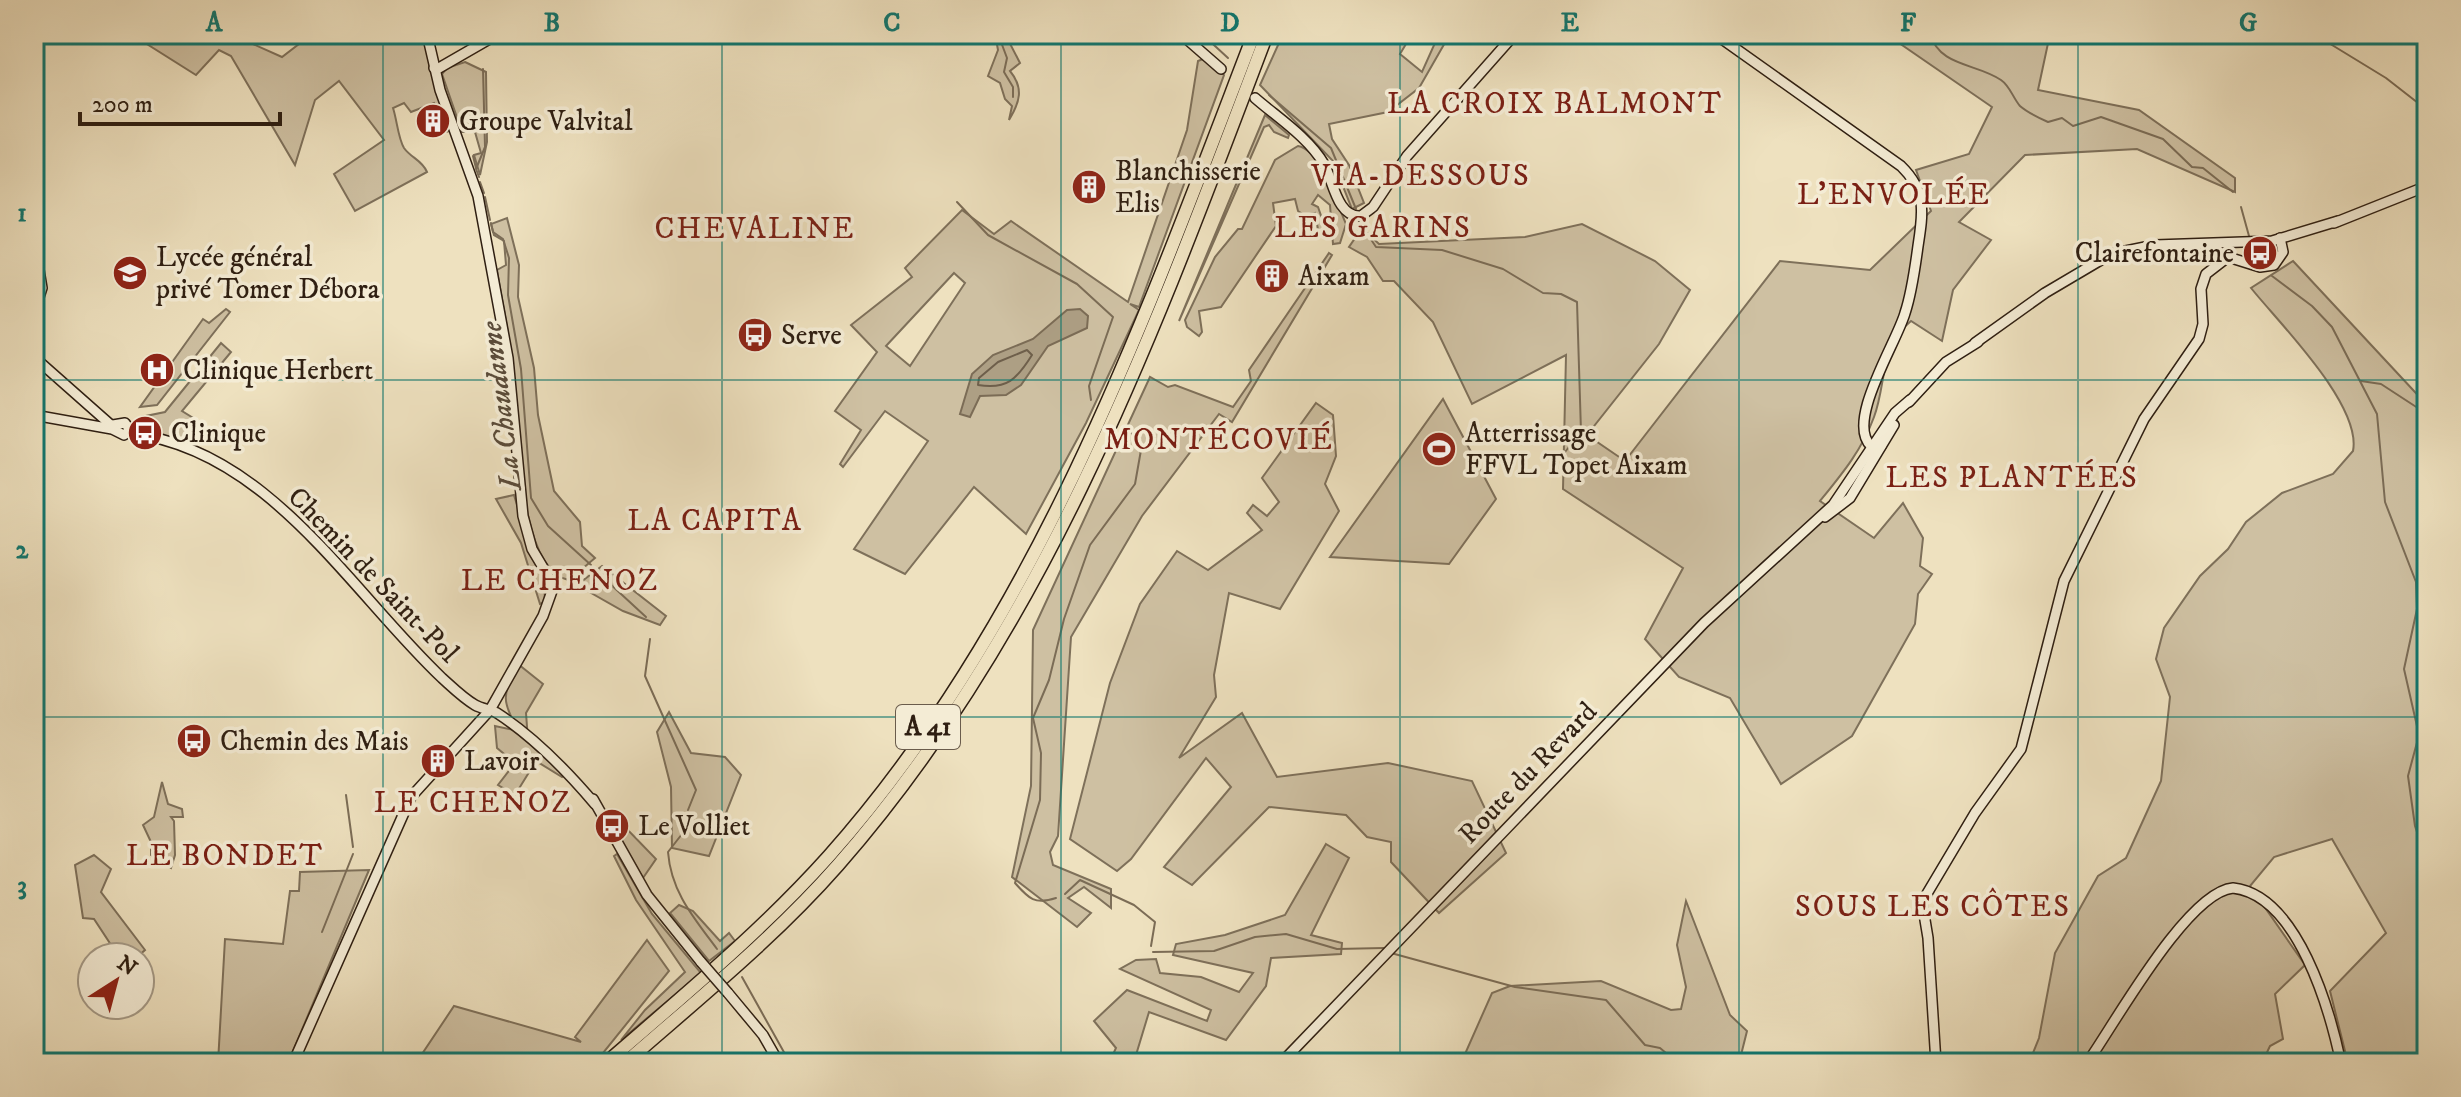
<svg xmlns="http://www.w3.org/2000/svg" width="2461" height="1097" font-family="'IM FELL DW Pica',serif">
  <rect width="100%" height="100%" fill="#eee1bf"/>
  <filter id="stains"><feTurbulence type="fractalNoise" baseFrequency=".0025" numOctaves="4"/><feColorMatrix values="0 0 0 0 .2 0 0 0 0 .09 0 0 0 0 .02 0 0 0 .5 -.17"/></filter>
  <radialGradient id="worn" r=".72"><stop offset=".6" stop-color="#630" stop-opacity="0"/><stop offset="1" stop-color="#630" stop-opacity=".3"/></radialGradient>
  <g fill="#cec0a2" stroke="#7e705a" stroke-width="2" fill-rule="evenodd">
    <path d="M131,34H242L246,37L244,40L282,57L312,34H425L449,131L446,132L434,103L411,112L404,103L393,108C397,120 398,138 404,148C411,158 422,160 427,172L355,211L334,174L384,140L339,81L315,100L295,165L231,56L219,50L196,75Z"/>
    <path d="M995,34H1005L1020,63L1010,71C1024,88 1020,102 1009,120L1012,106L1005,99L1000,83L988,76L998,50Z"/>
    <path d="M1283,34H1412L1400,54L1422,72L1439,34H1450L1419,88L1388,112L1329,124L1332,139L1349,165L1364,203L1352,209L1333,161L1260,85Z"/>
    <path d="M1886,34H2050L2038,90L2139,110L2235,178V192L2137,149L2025,155L1959,222L1991,240L1953,290L1942,341L1911,321C1879,347 1887,382 1874,417C1862,450 1842,474 1820,501L1874,538L1903,503L1923,538L1920,566L1932,574L1918,594L1915,624L1852,736L1781,784L1730,698L1679,677L1645,639L1683,568L1563,489L1566,355L1472,404L1433,322L1394,281H1383L1367,257L1349,247L1362,228L1379,244L1525,237L1582,224L1655,261L1690,290L1659,344L1587,435L1625,461L1780,261L1870,270L1931,211L1916,170L1969,154L1992,107Z"/>
    <path d="M1203,59L1224,75L1139,307L1130,304L1139,310L1086,423L1026,534L974,487L905,574L854,549L928,441L885,411L843,467L840,464L861,430L835,411L877,352L851,325L912,277L905,268L962,210L994,234L1011,221L1128,302L1187,130L1198,61ZM954,273L965,283L910,366L886,346Z"/>
    <path d="M465,62L486,72L487,142L480,175L474,155L481,153L475,132H462L442,74L447,68Z"/>
    <path d="M1265,115L1289,135L1288,138L1274,132L1269,125L1264,127L1179,321Z"/>
    <path d="M1298,146C1321,150 1337,204 1346,224L1340,243L1333,244L1330,205L1318,195L1312,204L1318,207L1327,233L1319,235L1315,213L1304,215L1298,211L1295,199L1273,203L1276,226L1221,307L1199,311L1202,332L1199,336L1187,327L1185,320L1215,257L1238,229H1242L1275,160Z"/>
    <path d="M507,218L519,265L518,297L534,368L538,415L554,491L580,522L582,546L595,558L569,580C515,570 519,413 513,366C509,334 502,302 497,270L506,265L504,241L494,235L491,224Z"/>
    <path d="M1329,253L1332,255L1232,422L1219,414L1142,516L1071,637L1058,836L1050,852L1053,865L1111,889V908L1084,887L1068,898L1091,913L1077,927L1012,877L1031,786L1033,630L1150,377L1168,387L1175,385L1233,407L1251,381L1249,370Z"/>
    <path d="M2293,261L2427,405V1063H2348L2330,991L2386,933L2332,839L2274,857L2250,886L2305,965L2275,994L2283,1039L2270,1046L2262,1063H2029L2039,1038L2055,953L2098,876L2126,858L2161,781L2170,697L2156,659L2164,628L2200,576L2228,549L2246,522L2282,493L2333,474L2353,451C2362,405 2279,323 2251,288Z"/>
    <path d="M226,309L230,312L157,405L140,407L203,319L209,323Z"/>
    <path d="M221,343L231,352L182,411L198,421L196,429L180,441L139,429L136,424L141,417L165,412Z"/>
    <path d="M1443,399L1496,499L1449,564L1330,557Z"/>
    <path d="M1316,403L1333,415L1336,456L1325,484L1339,511L1280,609L1229,593L1214,675L1216,697L1179,758L1242,713L1277,777L1388,763L1472,781L1506,853L1439,913L1391,862V842L1367,837L1346,815L1269,807L1192,885L1164,867L1231,787L1206,758L1131,859L1117,871L1070,839L1110,683L1140,604L1177,551L1208,570L1262,530L1247,513L1253,505L1267,516L1279,502L1262,478Z"/>
    <path d="M514,495C521,520 547,583 545,602L540,604L521,543L496,499Z"/>
    <path d="M602,566L666,616L660,625L623,611L577,585Z"/>
    <path d="M518,664L543,684L526,713L528,740L566,773L562,777L536,761L515,795L498,785L515,763L497,748L495,726L514,730L517,728C500,698 504,694 518,664Z"/>
    <path d="M669,712L691,753L725,757L741,775L709,856L672,848L671,787L657,732Z"/>
    <path d="M162,782L168,804L182,809L183,817H171L174,821L175,855L171,868L151,855V842L143,825L154,817Z"/>
    <path d="M623,825L656,859L643,878L616,832Z"/>
    <path d="M1326,844L1349,858L1311,935L1342,943L1341,954L1271,958L1266,986L1226,1040L1149,1012L1136,1055L1139,1063H1109L1116,1048L1094,1021L1127,990L1207,1021L1211,1010L1120,969L1136,960L1156,959L1160,973L1201,977L1239,992L1253,973L1173,955L1176,944L1225,935L1285,915Z"/>
    <path d="M617,854L652,914L701,973L621,1040L645,1010L685,972L636,900L614,856Z"/>
    <path d="M94,855L111,869L101,892L145,950L137,957H119L94,919L83,918L75,865Z"/>
    <path d="M369,870L288,1063H218L225,939L283,944L290,891H299L300,872Z"/>
    <path d="M1686,901L1730,1015L1747,1031L1739,1063H1461L1492,993L1510,986L1601,981L1671,1010L1681,1009L1686,987L1677,945Z"/>
    <path d="M679,905L693,911L720,941L729,933L735,941L709,961L670,913Z"/>
    <path d="M647,940L669,971L595,1063H416L454,1006L581,1042L575,1037Z"/>
  </g>
  <path fill="#ad9f84" stroke="#7b6c56" stroke-width="2" d="M1080,309L1088,316L1087,328L1048,346L1021,385L1006,395L980,396L970,417L960,414L972,374L993,355L1033,339L1067,310Z"/>
  <g fill="none" stroke-linecap="round" stroke-linejoin="round">
    <path stroke="#6e5f4b" stroke-width="2" d="M1027,350L1032,355C1017,379 1007,390 978,385L979,378L998,362Z"/>
    <g stroke="#7b6c56" stroke-width="2">
      <path d="M475,34L477,38"/>
      <path d="M998,34L1007,58L1004,72L1013,87V97"/>
      <path d="M1202,34L1228,58"/>
      <path d="M1930,34C1940,67 1976,63 2001,80C2010,86 2013,98 2020,106C2028,113 2039,118 2048,122L2062,118L2073,126L2101,117L2163,139L2192,167L2203,168L2233,192"/>
      <path d="M2314,34L2386,78L2427,110"/>
      <path d="M1269,95L1331,148L1356,209"/>
      <path d="M473,156L476,168"/>
      <path d="M479,177L476,169L485,147L483,69"/>
      <path d="M480,182L484,193"/>
      <path d="M485,197L490,220"/>
      <path d="M957,202L988,235L1077,284L1113,317L1089,386L1091,400"/>
      <path d="M2241,207L2249,236"/>
      <path d="M491,223L493,232L503,239L509,258L508,295L521,369L531,498L548,526L591,565"/>
      <path d="M1362,226L1376,247L1442,250L1503,269L1543,293L1561,294L1577,302L1581,432L1565,452V459L1573,466"/>
      <path d="M2272,276L2312,306L2332,327L2377,414L2385,502L2416,582L2417,609L2404,669L2419,735L2408,776L2415,826L2427,862"/>
      <path d="M2361,381L2381,384L2427,414"/>
      <path d="M595,570L646,617"/>
      <path d="M650,639L645,676L696,790L688,810"/>
      <path d="M2418,744L2427,750"/>
      <path d="M346,795L353,847"/>
      <path d="M689,825L668,852C671,892 694,918 717,949"/>
      <path d="M1065,894L1080,880L1134,905L1155,922L1151,946"/>
      <path d="M1056,898C1035,905 1029,899 1015,883L1040,800L1041,753L1033,718L1049,680L1064,619L1090,545L1135,484L1141,450L1131,432"/>
      <path d="M322,932L353,854"/>
      <path d="M1153,952L1214,951L1255,937L1286,934L1337,949L1384,948"/>
      <path d="M1391,953L1515,987L1606,1000L1645,1045L1660,1048L1678,1063"/>
      <path d="M742,977L790,1063"/>
    </g>
    <g stroke="#2f1f12" stroke-width="12">
      <g id="secondary">
        <path d="M1181,34L1221,69"/>
        <path d="M1715,34L1901,166C1927,191 1923,214 1918,246C1915,268 1912,292 1905,313C1897,342 1845,422 1871,446H1881"/>
        <path d="M434,68H439L498,34"/>
        <path d="M1255,98C1278,118 1308,137 1324,164C1333,180 1337,218 1361,216L1373,207L1407,156L1515,34"/>
        <path d="M2334,223L2427,186"/>
        <path d="M34,240L42,288L34,313"/>
        <path d="M1975,343L2045,293L2111,254L2155,245L2272,241L2338,221"/>
        <path d="M34,357L112,426"/>
        <path d="M1909,402L1946,362L1978,342"/>
        <path d="M34,415L112,429L124,435L130,430L125,423L101,427"/>
        <path d="M128,433C268,448 349,590 442,678C452,687 463,698 475,705C482,709 490,709 497,713C534,737 567,771 595,804"/>
        <path d="M1825,517L1850,498L1894,425"/>
        <path d="M593,799L647,895L701,962"/>
        <path d="M728,993L763,1035L779,1063"/>
        <path d="M293,1063L411,797L490,710L543,616L552,591L551,581L532,549L523,516L508,358L478,196L440,90L427,34"/>
        <path d="M1281,1063L1704,623L1833,505L1895,413L1910,400"/>
        <path d="M1936,1063L1928,938L1922,902L1975,813L2021,749L2064,581L2144,419L2199,339L2203,324L2201,289L2206,274L2228,257L2260,267L2274,265L2283,252L2280,238"/>
        <path d="M2087,1063C2114,1025 2187,892 2233,888C2298,895 2330,1011 2341,1063"/>
      </g>
    </g>
    <g stroke="#2f1f12" stroke-width="15">
      <g id="highway">
        <path d="M606,1063C683,996 761,932 829,856C1038,621 1143,323 1254,34"/>
        <path d="M625,1063C698,999 774,938 838,865C1048,626 1156,327 1267,34"/>
      </g>
    </g>
    <use href="#secondary" stroke="#f4ecd5" stroke-width="9"/>
    <use href="#highway" stroke="#eee1bf" stroke-width="12"/>
    <g stroke="#2f1f12" stroke-width="12" stroke-linecap="butt">
      <path id="secondary-bridge" d="M701,962L728,993"/>
    </g>
    <use href="#secondary-bridge" stroke="#f4ecd5" stroke-width="9"/>
  </g>
  <path fill="none" stroke="#0f766e" stroke-width="2" stroke-opacity="0.55" d="M383,34V1063M722,34V1063M1061,34V1063M1400,34V1063M1739,34V1063M2078,34V1063M34,380H2427M34,717H2427"/>
  <defs>
    <g id="building-disc" transform="scale(1.8)"><circle r="9.5" fill="#8f2418" stroke="#f4ecd5"/><path d="M-4-6H4V6H1V3H-1V6H-4ZM-2.5-4.3h1.7v1.8h-1.7ZM.8-4.3h1.7v1.8H.8ZM-2.5-1h1.7V.8h-1.7ZM.8-1h1.7V.8H.8Z" fill="#fff"/></g>
    <g id="bus-disc" transform="scale(1.8)"><circle r="9.5" fill="#8f2418" stroke="#f4ecd5"/><path d="M-5-6H5V4H4V6H2V4H-2V6H-4V4H-5ZM-3.5-4V0h7V-4ZM-3.5 1.2v1.5H-2V1.2ZM2 1.2v1.5H3.5V1.2Z" fill="#fff"/></g>
    <g id="school-disc" transform="scale(1.8)"><circle r="9.5" fill="#8f2418" stroke="#f4ecd5"/><path d="M0-5L7-2L0 1L-7-2ZM-4 1L0 2.5L4 1V4Q0 6-4 4Z" fill="#fff"/></g>
    <g id="hospital-disc" transform="scale(1.8)"><circle r="9.5" fill="#8f2418" stroke="#f4ecd5"/><path d="M-5-5h3v3.5h4V-5h3V5h-3V1.5h-4V5h-3Z" fill="#fff"/></g>
    <g id="stadium-disc" transform="scale(1.8)"><circle r="9.5" fill="#8f2418" stroke="#f4ecd5"/><path d="M0-5a6.5 5 0 1 0 0 10a6.5 5 0 1 0 0-10ZM-3.5-1.8h7v3.6h-7Z" fill="#fff"/></g>
  </defs>
  <g fill-rule="evenodd">
    <use href="#building-disc" x="433" y="121"/>
    <use href="#building-disc" x="1089" y="187"/>
    <use href="#bus-disc" x="2260" y="253"/>
    <use href="#school-disc" x="130" y="273"/>
    <use href="#building-disc" x="1272" y="276"/>
    <use href="#bus-disc" x="755" y="335"/>
    <use href="#hospital-disc" x="157" y="370"/>
    <use href="#bus-disc" x="145" y="433"/>
    <use href="#stadium-disc" x="1439" y="449"/>
    <use href="#bus-disc" x="194" y="741"/>
    <use href="#building-disc" x="438" y="761"/>
    <use href="#bus-disc" x="612" y="826"/>
  </g>
  <g text-anchor="middle" dominant-baseline="central" stroke-width="7" stroke-linejoin="round" paint-order="stroke">
    <rect fill="#f4ecd5" stroke="#6a5c4c" stroke-width="2" x="896" y="705" width="64" height="44" rx="6"/>
    <g font-size="26" font-weight="bold" fill="#2f1f12">
      <text x="928" y="727">A 41</text>
    </g>
    <g font-size="28" fill="#2f1f12" stroke="#f4ecd5" text-anchor="start">
      <text x="459" y="121">Groupe Valvital</text>
      <text x="1115" y="171">Blanchisserie<tspan x="1115" dy="32">Elis</tspan></text>
      <text x="2234" y="253" text-anchor="end">Clairefontaine</text>
      <text x="156" y="257">Lycée général<tspan x="156" dy="32">privé Tomer Débora</tspan></text>
      <text x="1298" y="276">Aixam</text>
      <text x="781" y="335">Serve</text>
      <text x="183" y="370">Clinique Herbert</text>
      <text x="171" y="433">Clinique</text>
      <text x="1465" y="433">Atterrissage<tspan x="1465" dy="32">FFVL Topet Aixam</tspan></text>
      <text x="220" y="741">Chemin des Mais</text>
      <text x="464" y="761">Lavoir</text>
      <text x="638" y="826">Le Volliet</text>
    </g>
    <g font-size="28" fill="#2f1f12" stroke="#f4ecd5">
      <text transform="translate(373 575) rotate(46)">Chemin de Saint-Pol</text>
      <text transform="translate(1528 773) rotate(-46)">Route du Revard</text>
    </g>
    <g font-size="30" letter-spacing="2" fill="#7a1f14" stroke="#f4ecd5">
      <text x="1555" y="104">LA CROIX BALMONT</text>
      <text x="1421" y="176">VIA-DESSOUS</text>
      <text x="1894" y="195">L'ENVOLÉE</text>
      <text x="1373" y="228">LES GARINS</text>
      <text x="755" y="229">CHEVALINE</text>
      <text x="1219" y="440">MONTÉCOVIÉ</text>
      <text x="2012" y="478">LES PLANTÉES</text>
      <text x="715" y="521">LA CAPITA</text>
      <text x="560" y="581">LE CHENOZ</text>
      <text x="473" y="803">LE CHENOZ</text>
      <text x="225" y="856">LE BONDET</text>
      <text x="1933" y="907">SOUS LES CÔTES</text>
    </g>
    <g font-size="30" font-style="italic" fill="#5b4c3a" stroke="#f4ecd5">
      <text transform="translate(502 406) rotate(-97)">La Chaudanne</text>
    </g>
  </g>
  <rect width="2461" height="1097" fill="none" stroke="#eee1bf" stroke-width="88"/>
  <g transform="translate(116 981) rotate(36)"><circle r="38" fill="#f4ecd5" stroke="#a59a87" stroke-width="2"/>
  <path d="M0-6L14 30L0 20L-14 30Z" fill="#8f2418"/>
  <text y="-12" font-size="22" font-weight="bold" text-anchor="middle" fill="#2f1f12">N</text>
  </g>
  <path d="M80 112v12h200v-12" fill="none" stroke="#2f1f12" stroke-width="4"/>
  <text x="92" y="112" font-size="24" fill="#2f1f12" stroke="#f4ecd5" stroke-width="6" paint-order="stroke">200 m</text>
  <rect x="44" y="44" width="2373" height="1009" fill="none" stroke="#0f766e" stroke-width="3"/>
  <g font-size="26" text-anchor="middle" font-weight="bold" fill="#0f766e">
    <text x="214" y="31">A</text>
    <text x="552" y="31">B</text>
    <text x="892" y="31">C</text>
    <text x="1230" y="31">D</text>
    <text x="1570" y="31">E</text>
    <text x="1908" y="31">F</text>
    <text x="2248" y="31">G</text>
    <text x="22" y="221">1</text>
    <text x="22" y="558">2</text>
    <text x="22" y="894">3</text>
  </g>
  <rect width="100%" height="100%" filter="url(#stains)"/>
  <rect width="100%" height="100%" fill="url(#worn)"/>
</svg>
